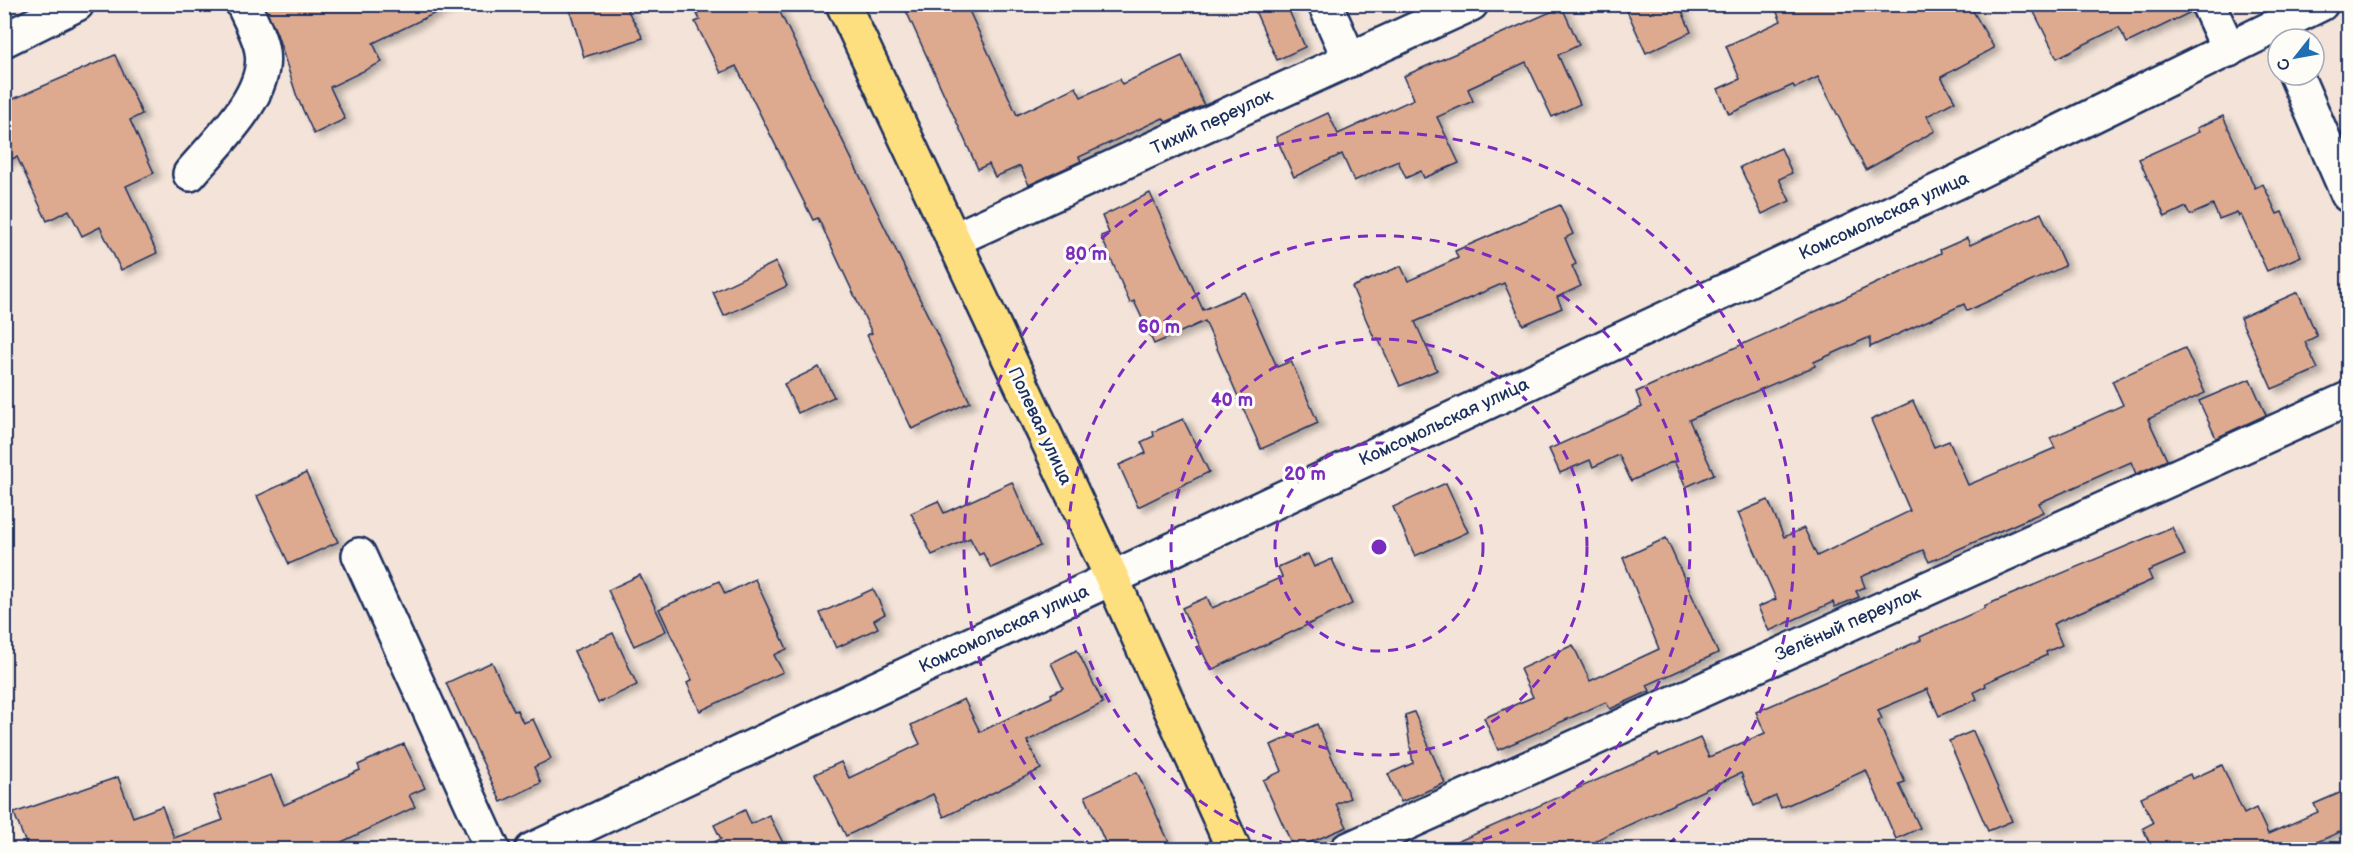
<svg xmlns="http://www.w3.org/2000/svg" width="2353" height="854" font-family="'Balsamiq Sans',sans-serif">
  <defs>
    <filter id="shadow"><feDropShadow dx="6" dy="4" stdDeviation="3" flood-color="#0004"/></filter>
  </defs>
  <rect width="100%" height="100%" fill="#f3e3d8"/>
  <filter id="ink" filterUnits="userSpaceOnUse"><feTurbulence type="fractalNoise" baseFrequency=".0167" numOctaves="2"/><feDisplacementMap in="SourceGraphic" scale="12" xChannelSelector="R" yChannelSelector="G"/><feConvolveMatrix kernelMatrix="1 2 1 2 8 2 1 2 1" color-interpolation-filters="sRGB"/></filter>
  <g filter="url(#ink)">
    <g fill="#ddaa90" stroke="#1b2f5e" stroke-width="1.5" filter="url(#shadow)">
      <path d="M264,4H454L373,43L382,62L330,87L345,119L314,134L297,97L277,34Z"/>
      <path d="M568,4H624L643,38L584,57Z"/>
      <path d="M692,4H776L970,402L912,429L867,335L872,333L818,218L813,220L736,66L721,73L695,22L700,20Z"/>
      <path d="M903,4H966L1017,115L1076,87L1081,97L1120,79L1122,84L1182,56L1204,105L1166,122L1163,118L1079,157L1081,161L1029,185L1020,166L995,177L989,164L978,169Z"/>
      <path d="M1252,4H1286L1305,47L1277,60Z"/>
      <path d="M1624,4H1679L1691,32L1646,53Z"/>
      <path d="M1773,4H1969L1994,48L1941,77L1955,101L1927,116L1935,131L1866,170L1818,77L1795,88L1793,85L1729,114L1718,89L1740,79L1726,46L1781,21Z"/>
      <path d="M2030,4H2190L2191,12L2127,43L2119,27L2057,58Z"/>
      <path d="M1562,7L1579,45L1558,55L1580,104L1552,117L1526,62L1468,89L1473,101L1437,117L1459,163L1424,178L1421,171L1406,178L1398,161L1354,181L1342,154L1294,177L1276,137L1328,113L1338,134L1414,99L1404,76Z"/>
      <path d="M115,55L142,114L130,120L154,173L126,186L157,253L121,270L100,227L82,236L69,210L47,221L17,157L4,162V103Z"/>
      <path d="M2223,116L2255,188L2263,184L2277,214L2282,212L2301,256L2267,271L2241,215L2239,216L2237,212L2219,219L2213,205L2190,215L2186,207L2165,217L2139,159L2199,132L2197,128Z"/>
      <path d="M1781,148L1792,173L1779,179L1790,201L1762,214L1740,167Z"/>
      <path d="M1150,193L1203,310L1244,292L1277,367L1291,361L1318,423L1261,449L1205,321L1154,344L1134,301L1130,303L1101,236L1109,233L1102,216Z"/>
      <path d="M1560,205L1573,234L1565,238L1576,264L1572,266L1581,286L1557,297L1562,308L1523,325L1504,283L1415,322L1437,370L1400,386L1378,338L1375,340L1352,287L1401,266L1408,281L1458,258L1455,251Z"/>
      <path d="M2041,213L2065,266L1967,311L1964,304L1870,347V337L1814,362L1815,366L1689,420L1714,474L1686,487L1674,461L1631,481L1619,455L1593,467L1590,460L1560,473L1549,449L1642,407L1636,392L1821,309L1941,253L1940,250L1967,238L1970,245Z"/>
      <path d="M776,262L787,286L724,316L713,292Z"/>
      <path d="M2298,292L2317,336L2305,342L2318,369L2272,389L2240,318Z"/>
      <path d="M2185,348L2205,393L2148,419L2167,460L2136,474L2131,462L2039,503L2043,512L1929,562L1923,550L1861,577L1865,587L1856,591L1859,597L1835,607L1833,602L1769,631L1758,607L1776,599L1738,513L1768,500L1784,537L1804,528L1817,556L1910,511L1871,420L1913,401L1934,447L1949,441L1968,485L2055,448L2050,438L2123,405L2112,381Z"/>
      <path d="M819,367L834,397L798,413L784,384Z"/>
      <path d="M2250,379L2266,415L2216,438L2199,401Z"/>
      <path d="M1183,419L1209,472L1138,507L1119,465L1146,453L1141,442L1154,436L1153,432Z"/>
      <path d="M306,473L338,542L289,564L257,496Z"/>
      <path d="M1012,482L1040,546L991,568L983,553L979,555L970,538L932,555L911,513L938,501L944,513Z"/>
      <path d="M1446,483L1468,532L1415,556L1393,507Z"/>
      <path d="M2172,527L2185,555L2148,571L2152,580L2053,624L2062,645L2046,652L2047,655L1985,683L1986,686L1974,692L1977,699L1939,716L1927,689L1878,710L1882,719L1878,721L1905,782L1899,784L1920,828L1896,839L1866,770L1781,808L1776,796L1754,806L1741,773L1596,840L1600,849H1441L1658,753L1659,756L1700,738L1709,757L1765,733L1756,712L1921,640L1920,637L1985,608L1984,606Z"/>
      <path d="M1666,538L1718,653L1647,685L1650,691L1610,709L1606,702L1498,750L1484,718L1533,697L1520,669L1573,645L1590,681L1659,649L1623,558Z"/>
      <path d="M1308,554L1314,567L1332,559L1352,604L1211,670L1182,608L1207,597L1212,608L1282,577L1278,567Z"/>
      <path d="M640,575L666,631L634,646L608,590Z"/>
      <path d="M755,579L787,649L774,655L783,672L700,711L687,683L692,680L659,609L719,581L725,594Z"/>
      <path d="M873,589L885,614L874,620L878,628L836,648L820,613Z"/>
      <path d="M613,633L637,685L598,703L574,651Z"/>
      <path d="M1077,650L1103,703L1027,741L1041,769L944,817L933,794L846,836L815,774L841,762L849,778L920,744L911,725L964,699L980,732L1052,697L1051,694L1063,688L1051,663Z"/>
      <path d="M492,662L514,711L517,710L523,723L533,719L551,759L534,767L541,783L501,802L446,683Z"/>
      <path d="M1414,712L1445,783L1401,802L1388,774L1413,763L1405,715Z"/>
      <path d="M1317,724L1350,798L1336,804L1347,827L1294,849L1263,780L1282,771L1271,745Z"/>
      <path d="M1973,731L2012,821L1988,831L1949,741Z"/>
      <path d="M404,744L425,788L409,795L415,807L327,849H28L14,813L118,777L133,817L162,806L174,838L223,820L214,796L271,775L284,805L360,770L358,765Z"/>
      <path d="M2222,765L2244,814L2256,808L2268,834L2318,812L2314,804L2349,789V828L2301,849H2152L2143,828L2153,823L2141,797L2190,774L2192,779Z"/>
      <path d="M1137,772L1172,849H1108L1085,796Z"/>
      <path d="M745,810L751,824L769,815L786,849H699L721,839L714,825Z"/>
    </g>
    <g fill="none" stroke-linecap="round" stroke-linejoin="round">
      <g stroke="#1b2f5e" stroke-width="38">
        <g id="minor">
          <path d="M1325,4L1350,60"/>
          <path d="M2208,4L2229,50"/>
          <path d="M4,40L77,4"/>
          <path d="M2296,75L2348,195"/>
          <path d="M190,174C215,144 269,95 262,52C260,36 250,20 243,4"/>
          <path d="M953,240L1471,4"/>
          <path d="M359,555L493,850"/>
          <path d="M532,850L1957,182L2321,4"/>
          <path d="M1347,850L2348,399"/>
        </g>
      </g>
      <g stroke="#1b2f5e" stroke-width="38">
        <path id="major" d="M843,4L1112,578L1234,850"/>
      </g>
      <use href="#minor" stroke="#fdfcf7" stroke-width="33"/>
      <use href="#major" stroke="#fedf80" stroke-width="33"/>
    </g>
  </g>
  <g fill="none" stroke="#7b2cbf" stroke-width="3" stroke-dasharray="10 8">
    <circle cx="1379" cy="547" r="104"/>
    <circle cx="1379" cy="547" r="208"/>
    <path d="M1306 849A311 311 0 1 1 1452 849"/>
    <path d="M1093 848A415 415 0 1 1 1665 848"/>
  </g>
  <g text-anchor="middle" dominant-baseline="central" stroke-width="6" stroke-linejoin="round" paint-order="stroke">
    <g font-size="18" fill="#1b2f5e" stroke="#fdfcf7">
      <text transform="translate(1212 122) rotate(-25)">Тихий переулок</text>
      <text transform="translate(1884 216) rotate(-25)">Комсомольская улица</text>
      <text transform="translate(1444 422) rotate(-25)">Комсомольская улица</text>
      <text transform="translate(1040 426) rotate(65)">Полевая улица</text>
      <text transform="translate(1848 624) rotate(-24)">Зелёный переулок</text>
      <text transform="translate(1004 629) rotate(-25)">Комсомольская улица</text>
    </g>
  </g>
  <circle cx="1379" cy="547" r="9" fill="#7b2cbf" stroke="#fdfcf7" stroke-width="3"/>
  <g font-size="18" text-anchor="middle" font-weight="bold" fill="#7b2cbf" stroke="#fdfcf7" stroke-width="6" stroke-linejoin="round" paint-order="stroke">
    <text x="1086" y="260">80 m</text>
    <text x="1159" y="333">60 m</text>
    <text x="1232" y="406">40 m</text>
    <text x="1305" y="480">20 m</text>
  </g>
  <rect width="2353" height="854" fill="none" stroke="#fdfcf7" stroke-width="24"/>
  <rect x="12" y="12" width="2329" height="830" fill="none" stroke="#1b2f5e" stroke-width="2" filter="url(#ink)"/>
  <g transform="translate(2296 57) rotate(239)"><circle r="28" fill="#fdfcf7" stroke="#a3aaba" stroke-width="1.5"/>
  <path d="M0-4.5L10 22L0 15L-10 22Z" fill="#1f6fb2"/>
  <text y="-9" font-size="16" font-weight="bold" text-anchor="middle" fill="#1b2f5e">С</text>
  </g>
</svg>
